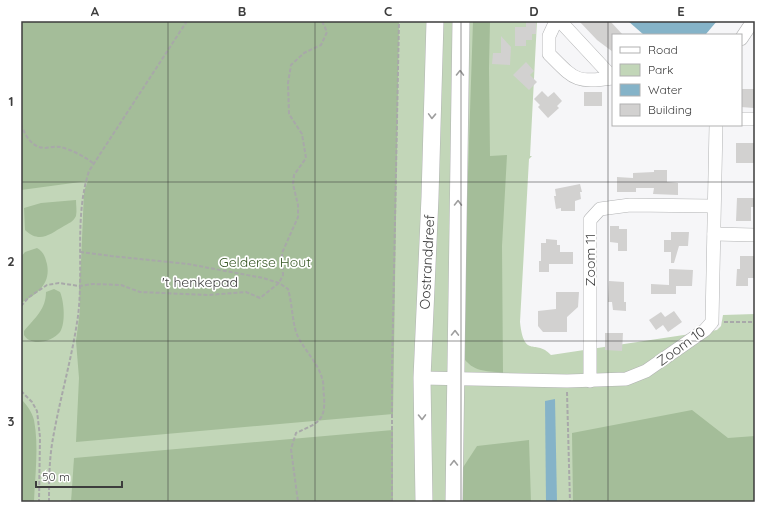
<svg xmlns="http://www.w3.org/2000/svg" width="776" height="523" font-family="Quicksand,sans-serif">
  <rect width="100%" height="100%" fill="#f6f6f8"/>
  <path fill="#c2d6b8" d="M21,21H537L530,156H532L529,159L520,322C524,360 536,338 551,355L717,330L721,326L723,315L755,314V502H21Z"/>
  <g fill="#a4bd99">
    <path d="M21,21H399L393,414L76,442L79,378L76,341L80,310L79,286L81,262L84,191L88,181L21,190Z"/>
    <path d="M473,21H490L489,68L490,156L507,155L502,246L503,373C484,370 474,373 462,356Z"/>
    <path d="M76,200C76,205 77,211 76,216C73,222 69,223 64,226C50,234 40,244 25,230L24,208L41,203Z"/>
    <path d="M37,248C44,252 45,257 47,264C51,284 37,294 21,303V257L25,252Z"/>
    <path d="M54,289L60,292C64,301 66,323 60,332C52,342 31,347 24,335V331C35,318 46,309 46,292Z"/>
    <path d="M21,399C27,405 32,412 34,420C39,446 35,476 34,502H21Z"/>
    <path d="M692,410L728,438L755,436V502H573L572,433Z"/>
    <path d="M393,430V502H71L74,458Z"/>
    <path d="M529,440L531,502H462V469L477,446Z"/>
  </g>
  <g fill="#85b3c8">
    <path d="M628,21H717L706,34L644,35Z"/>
    <path d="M555,399L557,502H546L545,401Z"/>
  </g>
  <g fill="#d2d1d0">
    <path d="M526,21H536V34H532V40H526V46H515V27H526Z"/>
    <path d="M579,21H610L623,35H613V52L597,40Z"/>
    <path d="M501,36L511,47L510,65L492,64L493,53H501Z"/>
    <path d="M526,62L534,71L530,75L537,82L529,90L513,75Z"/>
    <path d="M741,89H754V108L741,107Z"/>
    <path d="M542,91L548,97L554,92L562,101L557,106L559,108L548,118L538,107L540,105L534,99Z"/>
    <rect x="584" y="92" width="18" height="14"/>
    <path d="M736,143H754L755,163H736Z"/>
    <path d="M654,170H667V182L678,183V195L653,194L654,188H636V192H617V177L633,178V173L654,172Z"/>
    <path d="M580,184L582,192H580L581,199L575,201V211H561V208L556,209L554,196H556L555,189Z"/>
    <path d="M737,198H755V207H751V221H736Z"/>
    <path d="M610,226H619V229H627V251H618V243L610,242Z"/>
    <path d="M671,232H689L688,246H679L674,263H671V252H664V240H671Z"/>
    <path d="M546,239L557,240V245H560V252H573V264H549V272H539V261H541V243H546Z"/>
    <path d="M740,256H755V278H748V286H736L737,269H740Z"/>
    <path d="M669,269L693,270L692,286H676V294H651V284L669,285Z"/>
    <path d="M609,281L624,282V302H626V311L613,310L612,302H608Z"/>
    <path d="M556,292H579L578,307L567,317V332H543L538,326V311L556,309Z"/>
    <path d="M674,311L682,322L668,332L663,325L656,330L649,320L661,312L665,317Z"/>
    <path d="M605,333H623L622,351L605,350Z"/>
  </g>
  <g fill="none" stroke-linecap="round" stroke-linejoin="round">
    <g stroke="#b2b3b4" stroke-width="14">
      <g id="minor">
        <path d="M556,21L549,36V54C575,80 575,83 613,78"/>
        <path d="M560,21L613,78"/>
        <path d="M741,39L753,21"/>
        <path d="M741,119H755"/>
        <path d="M714,234L755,235"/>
        <path d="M422,378L567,381L626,379L646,371L705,330L712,322L716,125"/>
        <path d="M590,381V220L600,209L630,205L713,206"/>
      </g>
    </g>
    <g stroke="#b2b3b4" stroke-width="18">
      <g id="major">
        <path d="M424,502L422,378L430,197L435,21"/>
        <path d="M454,502L461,21"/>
      </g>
    </g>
    <g stroke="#a8a8a9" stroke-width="2" stroke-dasharray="4 2" stroke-linecap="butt">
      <path d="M21,124C25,135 31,147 44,148C49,148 55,146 60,147C70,149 86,157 94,164"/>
      <path d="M80,252L111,256L188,264L263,278L279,283L288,289C292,303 292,318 296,332C302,348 317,361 322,378C324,383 323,390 324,396C326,422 317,423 296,433L291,449L298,502"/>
      <path d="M21,306L29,297L47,285L59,283L79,286L93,284L121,285L140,292L208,295L246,292L260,298L279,283L283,275L282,253L298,217V205L293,184L294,175L306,158L302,134L289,114L288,83L291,65L304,53L321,45L327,32L322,21"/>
      <path d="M724,322H755"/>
      <path d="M21,391L32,402L37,411L40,437L39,502"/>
      <path d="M567,392L570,502"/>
      <path d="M49,502C49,483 49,464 52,444C59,401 72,359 78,316C84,268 74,217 89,171L187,21"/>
      <path d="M392,502V371L399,21"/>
    </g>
    <use href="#minor" stroke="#fff" stroke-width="13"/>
    <use href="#major" stroke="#fff" stroke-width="17"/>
  </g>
  <defs><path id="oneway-chevron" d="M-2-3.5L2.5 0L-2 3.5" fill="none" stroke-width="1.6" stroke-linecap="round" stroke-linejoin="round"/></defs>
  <g stroke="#9e9e9e">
    <use href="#oneway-chevron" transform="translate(460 73) rotate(-89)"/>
    <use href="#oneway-chevron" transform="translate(432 116) rotate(92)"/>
    <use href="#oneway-chevron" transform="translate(458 203) rotate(-89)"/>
    <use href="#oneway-chevron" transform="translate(455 333) rotate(-89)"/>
    <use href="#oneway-chevron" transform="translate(422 417) rotate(89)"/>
    <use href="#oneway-chevron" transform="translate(454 463) rotate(-90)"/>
  </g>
  <path fill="none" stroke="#3d3d3d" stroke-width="1" stroke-opacity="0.55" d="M168,21V502M315,21V502M461,21V502M608,21V502M21,182H755M21,341H755"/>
  <g text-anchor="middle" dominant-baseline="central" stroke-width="3.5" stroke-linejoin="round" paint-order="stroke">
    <g font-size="14" fill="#3d3d3d" stroke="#fff">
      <text transform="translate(590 260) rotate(-90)">Zoom 11</text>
      <text transform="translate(427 262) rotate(-87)">Oostranddreef</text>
      <text x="200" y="282">'t henkepad</text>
      <text transform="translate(681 346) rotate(-36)">Zoom 10</text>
    </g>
    <g font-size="14" fill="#365724" stroke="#fff">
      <text x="265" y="262">Gelderse Hout</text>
    </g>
  </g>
  <rect width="776" height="523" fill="none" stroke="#ffffff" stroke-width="44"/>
  <rect x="612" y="34" width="130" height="92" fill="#ffffff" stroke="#b1b1b1"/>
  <rect x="620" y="47" width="20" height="6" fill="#ffffff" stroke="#b1b1b1"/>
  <text x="648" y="54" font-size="12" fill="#3d3d3d">Road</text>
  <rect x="620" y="64" width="20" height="12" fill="#c2d6b8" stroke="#b1b1b1"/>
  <text x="648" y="74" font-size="12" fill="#3d3d3d">Park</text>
  <rect x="620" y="84" width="20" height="12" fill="#85b3c8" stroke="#b1b1b1"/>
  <text x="648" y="94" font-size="12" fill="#3d3d3d">Water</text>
  <rect x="620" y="104" width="20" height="12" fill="#d2d1d0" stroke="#b1b1b1"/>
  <text x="648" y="114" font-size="12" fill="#3d3d3d">Building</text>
  <path d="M36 481v6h86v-6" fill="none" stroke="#3d3d3d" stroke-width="2"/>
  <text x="42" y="481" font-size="12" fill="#3d3d3d" stroke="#ffffff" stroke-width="3" paint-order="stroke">50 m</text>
  <rect x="22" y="22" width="732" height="479" fill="none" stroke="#3d3d3d" stroke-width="1.5"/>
  <g font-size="13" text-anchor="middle" font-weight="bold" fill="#3d3d3d">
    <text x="95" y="16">A</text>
    <text x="242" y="16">B</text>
    <text x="388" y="16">C</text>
    <text x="534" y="16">D</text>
    <text x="681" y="16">E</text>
    <text x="11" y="106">1</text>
    <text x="11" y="266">2</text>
    <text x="11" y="426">3</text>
  </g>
</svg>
